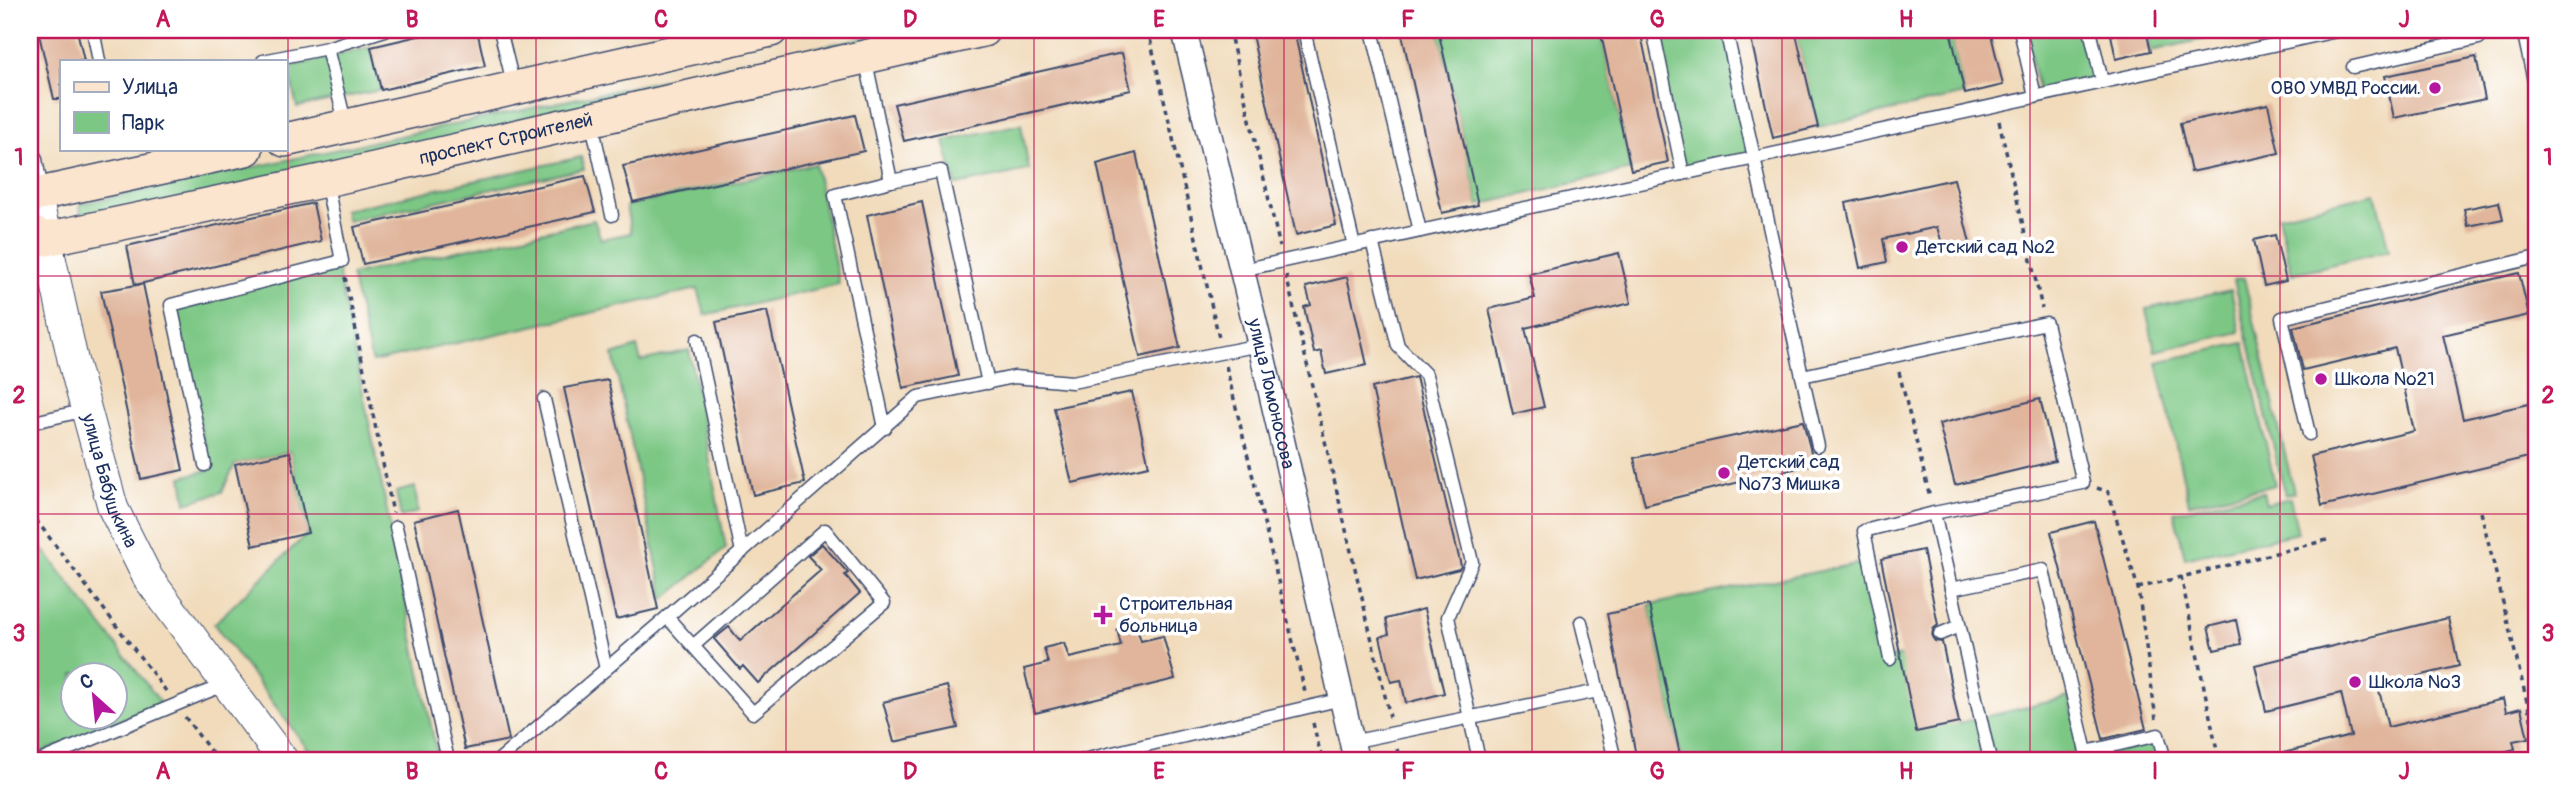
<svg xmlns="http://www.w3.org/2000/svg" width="2567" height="790" font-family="Pangolin,sans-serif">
  <rect width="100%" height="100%" fill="#fff"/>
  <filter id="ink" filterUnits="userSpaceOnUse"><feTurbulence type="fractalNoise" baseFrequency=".0143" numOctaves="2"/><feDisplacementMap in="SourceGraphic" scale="14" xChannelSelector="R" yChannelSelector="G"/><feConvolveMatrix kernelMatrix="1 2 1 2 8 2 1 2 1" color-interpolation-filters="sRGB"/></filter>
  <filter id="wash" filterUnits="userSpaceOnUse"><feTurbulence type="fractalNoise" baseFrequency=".00686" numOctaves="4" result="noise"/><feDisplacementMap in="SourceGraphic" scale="28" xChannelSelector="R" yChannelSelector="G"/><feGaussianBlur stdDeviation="1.57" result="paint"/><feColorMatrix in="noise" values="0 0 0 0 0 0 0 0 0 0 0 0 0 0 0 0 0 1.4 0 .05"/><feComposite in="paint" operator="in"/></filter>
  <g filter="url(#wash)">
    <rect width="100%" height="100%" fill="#f1dbbb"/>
    <g fill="#7cc784" stroke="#4c7b71" stroke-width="2" fill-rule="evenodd">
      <path d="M899,30H966L82,224L80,204Z"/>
      <path d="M1438,30H1600L1631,170L1478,205Z"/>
      <path d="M1653,30H1726L1754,158L1683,174Z"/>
      <path d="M1795,30H1950L1965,94L1818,127Z"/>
      <path d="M2024,30H2087L2098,79L2039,92Z"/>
      <path d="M2146,30H2244L2151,51Z"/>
      <path d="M371,47L381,90L297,107L288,67Z"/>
      <path d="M1021,124L1029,170L956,185L944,141Z"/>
      <path d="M581,157L584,169L347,221L344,210Z"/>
      <path d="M815,164L839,284L705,315L698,289L372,362L351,275L594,220L601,239L631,233L626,206Z"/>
      <path d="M2375,193L2389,251L2292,274L2278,216Z"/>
      <path d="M337,266L438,760H316L214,624L308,533L290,452L235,464L222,492L186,503L182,477L209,470L177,308Z"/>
      <path d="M2244,278L2294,492L2285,495L2234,280Z"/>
      <path d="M2231,290L2240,332L2155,351L2146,309Z"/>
      <path d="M2244,343L2275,485L2189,504L2157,362Z"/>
      <path d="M637,347L641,361L689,350L726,548L664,599L613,355Z"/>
      <path d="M415,487L418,512L401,517L396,492Z"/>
      <path d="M2263,492L2266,504L2290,498L2298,533L2185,558L2174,512Z"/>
      <path d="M30,532L161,703L36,755L30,744V664L33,663L30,650ZM74,674H116V716H74Z"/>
      <path d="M1861,563L1880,660L1901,656L1959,723L2069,697L2084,755L2155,739L2161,760H1681L1649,605Z"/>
    </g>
    <g id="blocks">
      <g fill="#e0b59b">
        <path d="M38,30H77L84,61H61V99H54Z"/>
        <path d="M430,30H477L485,66L381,90L371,47L431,33Z"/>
        <path d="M1251,30H1294L1336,225L1296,235Z"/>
        <path d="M1401,30H1438L1478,205L1442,213Z"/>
        <path d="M1600,30H1640L1668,162L1631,170Z"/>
        <path d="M1749,30H1795L1818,127L1773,138Z"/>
        <path d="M1950,30H1990L2003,85L1965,94Z"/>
        <path d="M2110,30H2146L2151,51L2116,59Z"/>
        <path d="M1122,53L1131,90L904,141L894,104Z"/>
        <path d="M2476,57L2485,99L2394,118L2385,76Z"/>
        <path d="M2268,104L2279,153L2191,172L2180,123Z"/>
        <path d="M855,115L864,151L633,202L623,166Z"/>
        <path d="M1136,153L1180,348L1140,357L1097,164Z"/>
        <path d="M585,176L595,212L363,264L354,227Z"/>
        <path d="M1954,179L1970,243L1944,250L1937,227L1883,239L1887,262L1860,268L1846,203Z"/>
        <path d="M922,202L958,376L903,388L867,215Z"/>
        <path d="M2499,202L2503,219L2468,226L2464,209Z"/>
        <path d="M313,203L321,241L135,285L127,246Z"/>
        <path d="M2275,235L2286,281L2264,286L2254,240Z"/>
        <path d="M1619,253L1631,303L1525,328L1544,407L1513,414L1489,309L1535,298L1529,274Z"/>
        <path d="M2519,273L2529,315L2443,335L2463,419L2537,402V455L2322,506L2311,456L2414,431L2395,348L2303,370L2293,327Z"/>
        <path d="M1347,277L1367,365L1326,374L1321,351L1314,353L1304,307L1311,305L1306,287Z"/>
        <path d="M143,284L183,470L141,479L101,291Z"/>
        <path d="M767,311L805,483L753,495L716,322Z"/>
        <path d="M1416,377L1461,566L1459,569L1415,580L1372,388Z"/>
        <path d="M608,380L658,609L616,619L564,388Z"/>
        <path d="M1132,392L1149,466L1072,483L1054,408Z"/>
        <path d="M2040,399L2055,461L1955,485L1939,424Z"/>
        <path d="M1803,421L1814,464L1645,505L1634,458Z"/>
        <path d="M290,452L308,533L253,546L235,464Z"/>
        <path d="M458,509L509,740L465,749L414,520Z"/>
        <path d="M2094,521L2146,729L2103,739L2051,532Z"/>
        <path d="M822,544L848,573L845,575L860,593L758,683L743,666L740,669L714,639L729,627L740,641L821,570L808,556Z"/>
        <path d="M1923,550L1938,625L1933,629L1932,637L1935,641L1942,642L1959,723L1916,732L1881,559Z"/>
        <path d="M1649,605L1681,760H1637L1607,614Z"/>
        <path d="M1424,609L1444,693L1406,703L1401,680L1391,682L1380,637L1389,634L1386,619Z"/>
        <path d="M2448,618L2459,666L2378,686L2388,727L2503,699L2506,712L2521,708L2528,738L2513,741L2515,749L2468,760H2279V754L2351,736L2341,693L2266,711L2255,665Z"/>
        <path d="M2236,620L2241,644L2214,650L2208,627Z"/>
        <path d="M1136,625L1141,641L1163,636L1175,679L1035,713L1024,669L1048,663L1044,648L1064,643L1069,658L1121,646L1117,629Z"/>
        <path d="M947,686L958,728L894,742L883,702Z"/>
      </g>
    </g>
  </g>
  <g filter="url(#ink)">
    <use href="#blocks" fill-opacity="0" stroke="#3b496c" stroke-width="2"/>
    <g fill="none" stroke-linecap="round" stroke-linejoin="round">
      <g stroke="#3b496c" stroke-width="15">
        <g id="service">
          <path d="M93,30L99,61"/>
          <path d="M500,30L514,87"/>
          <path d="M1304,30L1354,246"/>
          <path d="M1372,30L1420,231"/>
          <path d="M1653,30L1683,174"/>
          <path d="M1726,30L1802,376L2046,323L2083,483L1934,513L1990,760"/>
          <path d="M2020,30L2035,96"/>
          <path d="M2090,30L2102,81"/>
          <path d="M2523,30L2537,95"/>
          <path d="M327,48L385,30"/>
          <path d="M865,57L891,181L835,195L885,428"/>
          <path d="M263,61L327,48L346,126"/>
          <path d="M2353,67L2479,38L2483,30"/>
          <path d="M591,119L612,215"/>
          <path d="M891,181L941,171L988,383"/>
          <path d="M1372,241L1398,346L1426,375L1472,562L1448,617L1479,760"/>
          <path d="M1242,270L2341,30"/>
          <path d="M697,340L742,552"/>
          <path d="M1802,376L1818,446"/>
          <path d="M544,399L606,669"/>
          <path d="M30,423L86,410"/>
          <path d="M2309,434L2282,318L2537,257"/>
          <path d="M205,465L171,305L342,261L326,180"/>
          <path d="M396,527L448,760"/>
          <path d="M1951,589L2043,570L2086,752L2158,735L2165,760"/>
          <path d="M667,617L753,713L884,603L825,530L693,646"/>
          <path d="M1581,622L1598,691"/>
          <path d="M1940,634L1959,626"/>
          <path d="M1890,659L1864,531L1934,513"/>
          <path d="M1351,742L1598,691L1615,760"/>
          <path d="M42,760L226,684"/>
          <path d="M499,760L667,617L918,397L1014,377L1072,382L1260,345"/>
          <path d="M1083,760L1342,699"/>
        </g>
      </g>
      <g stroke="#3b496c" stroke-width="27">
        <g id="minor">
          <path id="s1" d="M1184,30L1260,345L1356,760"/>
          <path d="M30,160L37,196"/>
        </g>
      </g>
      <g stroke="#3b496c" stroke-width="32">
        <g id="tertiary">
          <path id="s2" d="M37,196L73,361L113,508L148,578L283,760"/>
        </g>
      </g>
      <g stroke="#3b496c" stroke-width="36">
        <g id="secondary">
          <path d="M285,140L771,30"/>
          <path d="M30,196L246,149"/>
          <path id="s3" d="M30,232L46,239L326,180L983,30"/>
        </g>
      </g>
      <g stroke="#3b496c" stroke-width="3.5" stroke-dasharray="5 5" stroke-linecap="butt">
        <path d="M1148,30L1219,338"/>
        <path d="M1229,30L1280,247"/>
        <path d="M30,98L38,141"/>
        <path d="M1999,121L2042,308"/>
        <path d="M1286,275L1390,717"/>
        <path d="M345,277L393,513"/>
        <path d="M1226,366L1305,692"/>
        <path d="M1899,372L1930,497"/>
        <path d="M2097,488L2108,492L2138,588L2156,719"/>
        <path d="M30,512L166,691"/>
        <path d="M2481,512L2537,743"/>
        <path d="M2181,576L2219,760"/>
        <path d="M2138,588L2331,539"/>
        <path d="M185,717L217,760"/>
        <path d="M1313,723L1322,760"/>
        <path d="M1397,749L1400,760"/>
      </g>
      <use href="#service" stroke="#fff" stroke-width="12"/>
      <use href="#minor" stroke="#fff" stroke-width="24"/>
      <use href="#tertiary" stroke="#fff" stroke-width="30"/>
      <use href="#secondary" stroke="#fbe5cf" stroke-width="33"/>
    </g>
  </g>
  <path fill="none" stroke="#c2185b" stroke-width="2" stroke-opacity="0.55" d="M288,30V760M536,30V760M786,30V760M1034,30V760M1284,30V760M1532,30V760M1782,30V760M2030,30V760M2280,30V760M30,276H2537M30,514H2537"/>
  <g fill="#b5179e" stroke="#fff" stroke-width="2.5">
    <circle cx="2435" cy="88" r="7"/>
    <circle cx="1902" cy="247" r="7"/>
    <circle cx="2321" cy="379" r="7"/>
    <circle cx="1724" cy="473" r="7"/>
    <path d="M1099.5 604.5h7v7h7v7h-7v7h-7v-7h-7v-7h7z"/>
    <circle cx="2355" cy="682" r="7"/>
  </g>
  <g text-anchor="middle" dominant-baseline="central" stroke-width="7" stroke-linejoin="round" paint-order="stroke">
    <g font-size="19" fill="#1b2f5e" stroke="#fff" text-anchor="start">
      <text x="2421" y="88" text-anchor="end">ОВО УМВД России.</text>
      <text x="1916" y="247">Детский сад №2</text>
      <text x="2335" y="379">Школа №21</text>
      <text x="1738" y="462">Детский сад<tspan x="1738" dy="22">№73 Мишка</tspan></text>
      <text x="1119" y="604">Строительная<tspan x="1119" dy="22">больница</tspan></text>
      <text x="2369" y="682">Школа №3</text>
    </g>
    <g font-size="19" fill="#1b2f5e" stroke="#fff">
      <text stroke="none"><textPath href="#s3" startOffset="488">проспект Строителей</textPath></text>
      <text stroke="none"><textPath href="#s1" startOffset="374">улица Ломоносова</textPath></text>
      <text stroke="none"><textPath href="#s2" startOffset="294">улица Бабушкина</textPath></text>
    </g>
  </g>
  <rect width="2567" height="790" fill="none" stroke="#fff" stroke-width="77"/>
  <rect x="60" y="60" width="228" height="91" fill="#ffffff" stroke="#a4acbf" stroke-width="2"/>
  <rect x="74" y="82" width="35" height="10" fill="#fbe5cf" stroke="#a4acbf" stroke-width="2"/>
  <text x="122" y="94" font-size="21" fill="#1b2f5e">Улица</text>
  <rect x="74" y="112" width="35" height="21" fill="#7cc784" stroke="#a4acbf" stroke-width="2"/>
  <text x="122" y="130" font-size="21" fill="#1b2f5e">Парк</text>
  <g transform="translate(94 696) rotate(333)"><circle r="33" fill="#ffffff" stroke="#a4acbf" stroke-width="2"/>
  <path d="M0-5L12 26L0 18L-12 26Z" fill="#b5179e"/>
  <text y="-10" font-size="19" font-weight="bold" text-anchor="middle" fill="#1b2f5e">С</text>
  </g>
  <rect x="38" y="38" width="2490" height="714" fill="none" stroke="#c2185b" stroke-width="2.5"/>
  <g font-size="23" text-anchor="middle" font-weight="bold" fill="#c2185b">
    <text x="163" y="27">A</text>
    <text x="412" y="27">B</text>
    <text x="661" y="27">C</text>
    <text x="910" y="27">D</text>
    <text x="1159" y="27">E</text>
    <text x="1408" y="27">F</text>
    <text x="1657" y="27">G</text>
    <text x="1906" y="27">H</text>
    <text x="2155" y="27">I</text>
    <text x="2404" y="27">J</text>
    <text x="19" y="165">1</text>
    <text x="2548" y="165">1</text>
    <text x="19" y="403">2</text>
    <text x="2548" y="403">2</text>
    <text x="19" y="641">3</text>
    <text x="2548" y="641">3</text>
    <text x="163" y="779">A</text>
    <text x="412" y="779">B</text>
    <text x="661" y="779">C</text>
    <text x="910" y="779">D</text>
    <text x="1159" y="779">E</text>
    <text x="1408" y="779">F</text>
    <text x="1657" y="779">G</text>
    <text x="1906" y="779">H</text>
    <text x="2155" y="779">I</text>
    <text x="2404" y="779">J</text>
  </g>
</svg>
